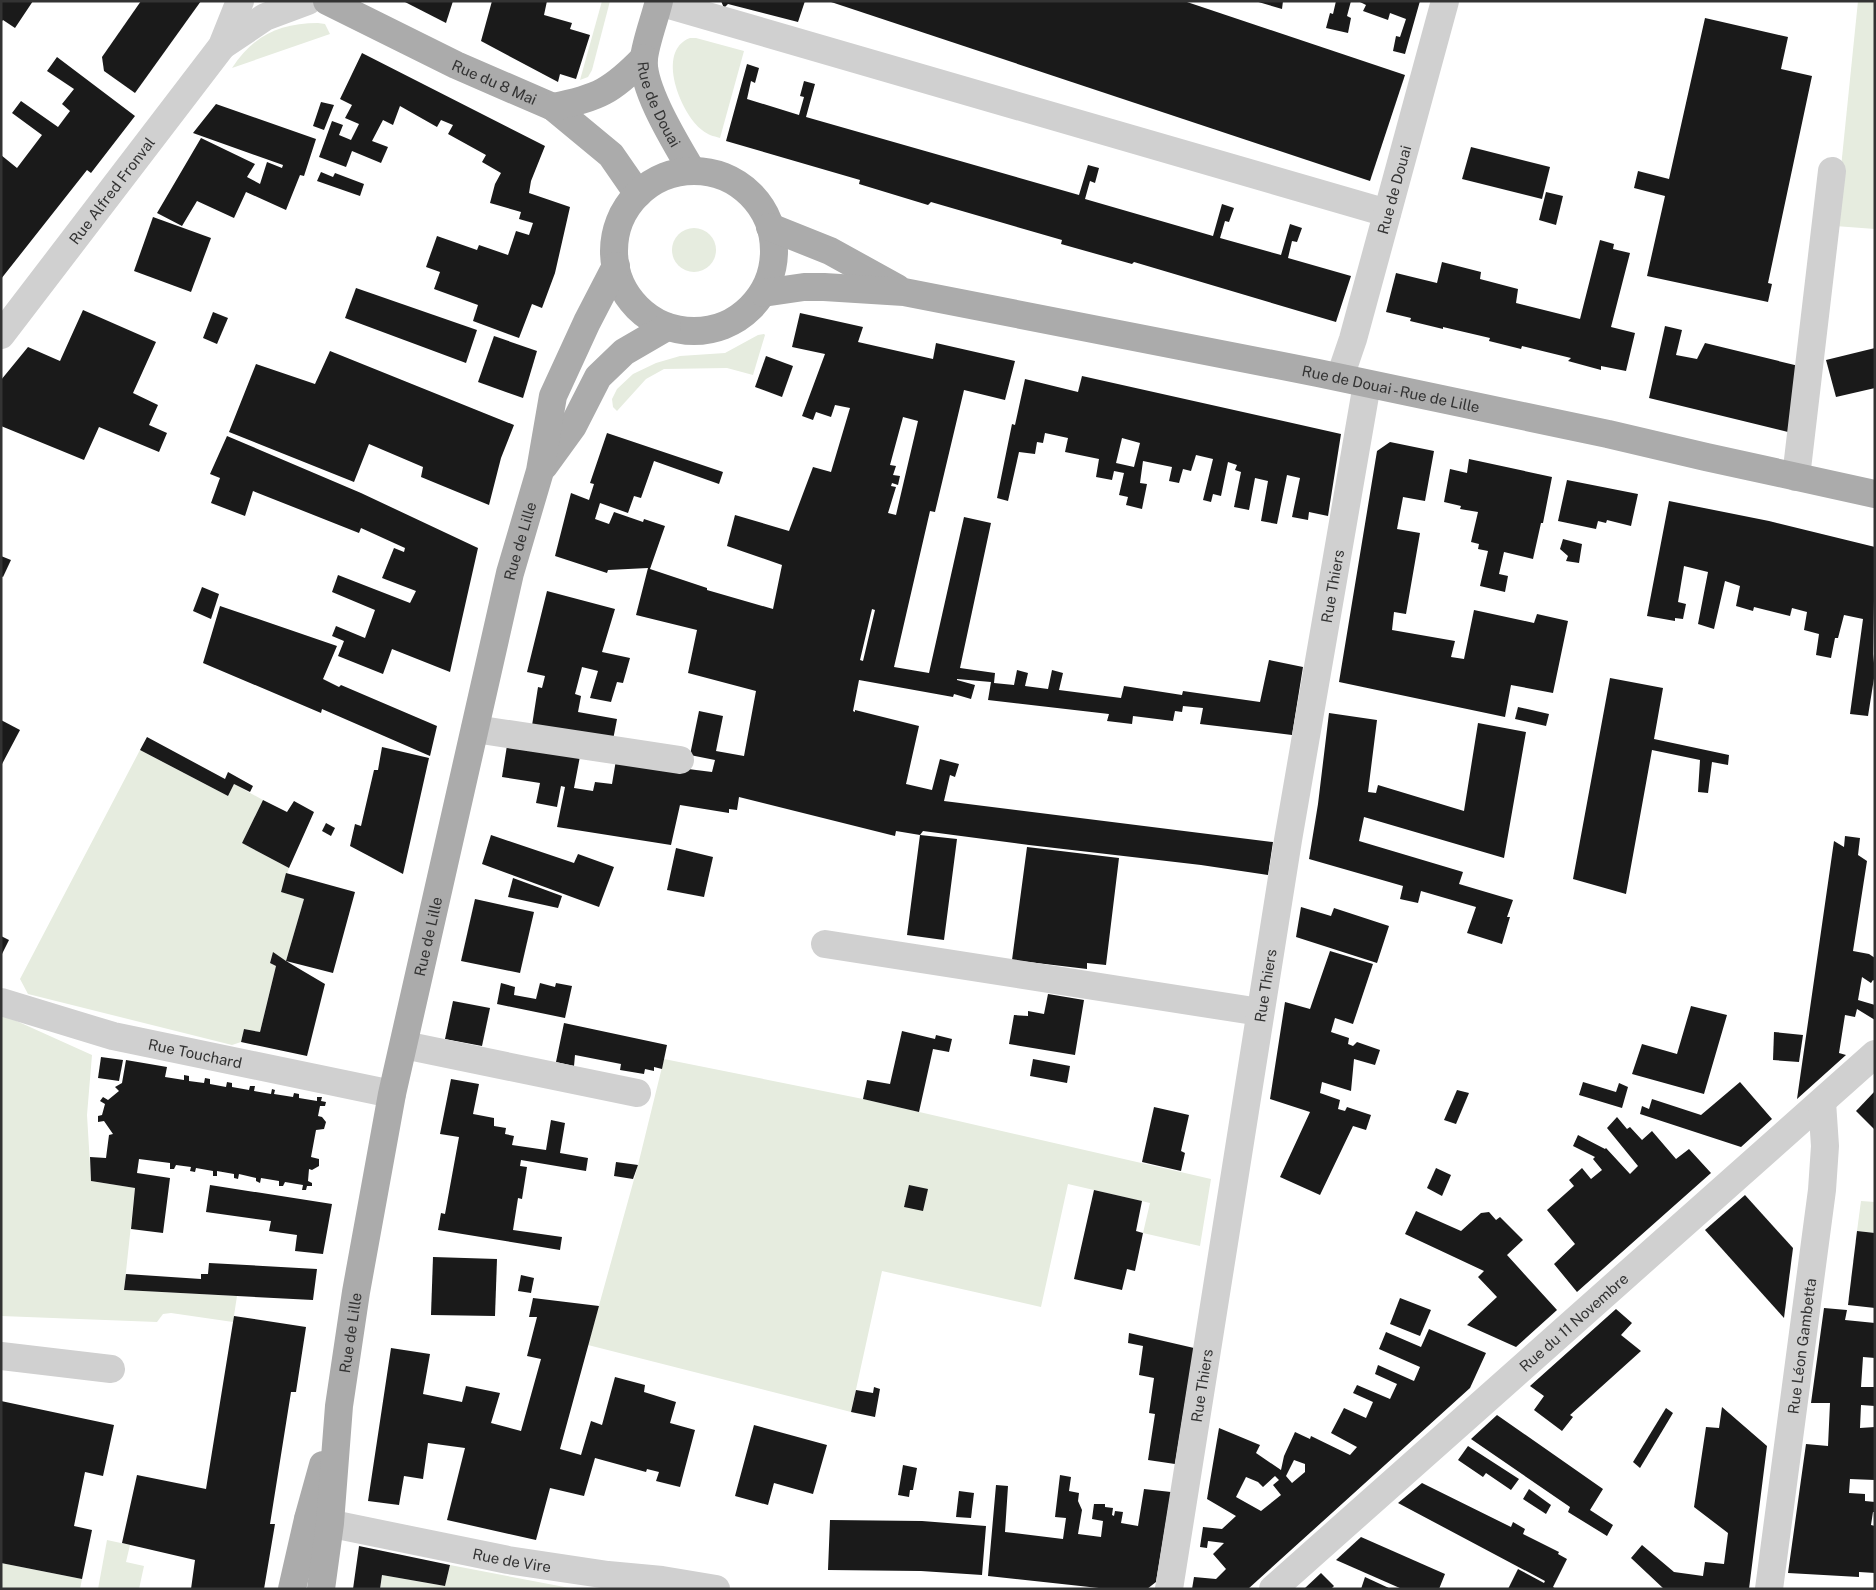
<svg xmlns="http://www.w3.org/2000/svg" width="1876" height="1590" font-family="'Public Sans',sans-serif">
  <rect width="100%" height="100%" fill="#fff"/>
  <g fill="#e6ecdf">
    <path d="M602,1H610L592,70L588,77L580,80Z"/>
    <path d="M1858,1H1875V229L1835,226Z"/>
    <path d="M318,23L325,24L330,34L232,68C253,36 279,23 318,23Z"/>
    <path d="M690,38H696L744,51L720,138C713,136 708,135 702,130C681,114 655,51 690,38Z"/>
    <circle cx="694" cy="250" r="22"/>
    <path d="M764,334L765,335L753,375L727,368L664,369L646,379L617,411L613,407L612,399L617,389L633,374L656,363L680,356L725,353L758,335Z"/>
    <path d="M140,750L228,796L234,784L263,800L242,843L289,868L281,892L304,899L286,961L273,953L270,963L276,966L260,1032L244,1029L241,1042L232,1045L28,994L20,979Z"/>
    <path d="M1,1014L92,1055L87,1115L91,1181L135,1188L124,1290L237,1296L233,1322L171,1313L163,1314L157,1322L1,1316Z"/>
    <path d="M664,1059L863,1099L1211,1179L1200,1246L1143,1233L1150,1203L1068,1184L1041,1307L882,1271L851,1412L588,1345L638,1165Z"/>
    <path d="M1861,1201L1875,1202V1233L1857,1231Z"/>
    <path d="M107,1540L130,1545L126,1562L144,1566L139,1589H98Z"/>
    <path d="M1,1563L82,1579L80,1589H1Z"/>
    <path d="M450,1565L575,1589H380L382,1575L445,1586Z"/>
  </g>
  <g fill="#1a1a1a" fill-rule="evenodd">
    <path d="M1,1H33L15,28L3,20L1,22Z"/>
    <path d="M141,1H201L135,93L104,71L102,57Z"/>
    <path d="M403,1H453L446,23Z"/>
    <path d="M492,1H547L544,15L572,23L570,29L590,35L576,79L560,74L558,82L481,41Z"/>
    <path d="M721,1H805L798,22L728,4L724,8Z"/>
    <path d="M828,1H1184L1405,75L1370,181Z"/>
    <path d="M1255,1H1283L1282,9Z"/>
    <path d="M1336,1H1351L1347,16L1351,18L1348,33L1326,28L1330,13L1333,14Z"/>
    <path d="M1358,1H1420L1405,54L1393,51L1396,36L1400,37L1406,19L1390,13L1388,20L1363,11L1366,5Z"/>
    <path d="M1705,18L1788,37L1781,69L1812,76L1768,283L1772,284L1768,302L1647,276L1665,196L1634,188L1638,171L1669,179Z"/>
    <path d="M362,53L545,146L531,181L529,193L570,207L555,273L542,308L532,304L519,338L473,321L478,305L434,289L440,272L426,267L437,236L477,250L479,245L508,255L516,231L529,235L533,223L519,219L521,212L490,203L495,184L501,173L482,162L486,155L448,134L453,125L441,120L437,127L400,106L393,125L383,120L372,141L388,147L381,163L352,151L346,167L319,157L332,121L343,125L339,135L351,140L359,124L345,118L352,105L340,99Z"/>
    <path d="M57,57L135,116L91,173L87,170L1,279V155L17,168L42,135L12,113L21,101L58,127L70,111L62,104L74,89L47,71Z"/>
    <path d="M747,64L759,68L755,83L751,81L747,99L799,115L804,97L800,96L804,81L815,84L806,117L1079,195L1088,165L1099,168L1095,183L1090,181L1085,199L1213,236L1222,204L1234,208L1229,222L1225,221L1220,238L1281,255L1290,224L1302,228L1297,242L1292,241L1288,258L1351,276L1336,322L1134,262L1132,264L1061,244L1062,240L931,202L928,205L859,184L860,180L726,141Z"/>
    <path d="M321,102L334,105L324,130L313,126Z"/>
    <path d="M216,104L316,139L304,176L300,175L286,210L246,192L234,218L197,201L182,226L157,213L201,138L255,164L247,177L260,184L267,162L282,168L283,165L193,133Z"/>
    <path d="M1471,147L1550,167L1542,199L1462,179Z"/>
    <path d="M321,172L333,177L335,173L364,184L360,196L317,181Z"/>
    <path d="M1546,192L1563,196L1556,225L1539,220Z"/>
    <path d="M153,217L211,238L191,292L134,271Z"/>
    <path d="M1600,240L1614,244L1613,249L1630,253L1611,327L1635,333L1626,371L1601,366V370L1568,361L1571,358L1522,346L1521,349L1489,341L1490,338L1443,327V329L1410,321L1411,318L1386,312L1396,273L1437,283L1442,262L1481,272L1480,279L1518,289L1516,303L1580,319Z"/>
    <path d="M356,288L477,330L466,363L345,318Z"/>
    <path d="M83,310L156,342L133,393L158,405L149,425L167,433L159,452L99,427L84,460L1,426V380L28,347L60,361Z"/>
    <path d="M213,312L228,318L217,344L203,338Z"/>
    <path d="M800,313L863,327L858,342L933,359L936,343L1015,361L1005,400L964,390L935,512L930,511L894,667L929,673L964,517L991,523L960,668L995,673L994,683L1014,685L1017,670L1028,673L1025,686L1048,689L1052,670L1063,673L1059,690L1121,698L1124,686L1182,695L1183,691L1260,702L1269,660L1303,667L1292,735L1200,724L1203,708L1183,706L1182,712L1175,711L1173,721L1133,716L1132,724L1107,721L1109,714L988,700L991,682L957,679V680L975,685L971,699L954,694L953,697L859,680L853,711L855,712V710L919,726L906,784L932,790L940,759L959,764L955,777L950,775L944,801L1273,842L1268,875L1201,865L1029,845L923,831L920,835L957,839L944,940L907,935L920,835L896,831L895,836L739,797L737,810L729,809V813L680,805L671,845L557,827L565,787L561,786L557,807L536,803L540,783L502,777L508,739L581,751L574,788L593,791L595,782L612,784L616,760L712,772L715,760L690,755L699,711L723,716L716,751L744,756L756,691L688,673L697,630L636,615L648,568L608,570L607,573L555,556L571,493L589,500L594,484L590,483L607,433L723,472L719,484L654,461L641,498L634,496L628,513L600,503L595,519L609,524L614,512L643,522L644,519L665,526L650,569L707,588V590L773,609L782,565L727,546L735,515L789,531L813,467L831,472L850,408L835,405L831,417L816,412L813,420L802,416L825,354L792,347ZM903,417L918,421L896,515L888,513L896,487L891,486L892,483L898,485L900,476L893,475L896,466L890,465ZM872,609L875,610L863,661L860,660Z"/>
    <path d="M1665,326L1682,330L1676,355L1697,359L1705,343L1803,367L1796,434L1649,398Z"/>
    <path d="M494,336L537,351L523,398L478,382Z"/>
    <path d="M1875,348V388L1836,397L1826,360Z"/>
    <path d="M330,351L514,425L501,458L489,505L421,477L423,467L369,444L354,482L229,432L256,364L315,384Z"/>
    <path d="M766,356L793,366L782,397L755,387Z"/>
    <path d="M1082,376L1341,434L1328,516L1309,512L1308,520L1292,517L1300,478L1287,475L1277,524L1261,521L1268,481L1255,478L1249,510L1234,507L1241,472L1235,470L1237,465L1228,462L1221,496L1213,494L1211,502L1203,500L1213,459L1196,455L1191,471L1183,469L1179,483L1169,481L1172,467L1143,461L1140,483L1147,484L1142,509L1126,505L1128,497L1119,495L1124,473L1114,471L1112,480L1096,477L1099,459L1065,452L1068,438L1045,433L1043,443L1037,442L1035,454L1019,452L1008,501L997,498L1012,424L1015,425L1025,379L1078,392ZM1122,438L1140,443L1134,467L1116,463Z"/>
    <path d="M227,436L361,493L478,548L450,672L392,649L383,674L338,656L344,641L332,636L336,626L365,638L375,610L332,592L338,575L410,603L416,591L382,578L394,548L404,552L405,548L361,528L359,533L253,491L245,516L211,503L220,478L210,474Z"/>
    <path d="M1390,442L1434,451L1425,501L1403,497L1397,529L1420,533L1406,614L1394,612L1392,630L1455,641L1451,657L1464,659L1474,610L1534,623L1537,614L1568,621L1553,693L1511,685L1505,717L1339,682L1377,451Z"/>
    <path d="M1469,459L1552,477L1543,523H1541L1533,559L1504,552L1499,574L1508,576L1505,592L1480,586L1488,551L1478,549L1479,544L1471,542L1478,512L1460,509L1461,506L1444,502L1450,469L1467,473Z"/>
    <path d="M1567,480L1638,494L1631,526L1607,520L1606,523L1598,521L1596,529L1558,521Z"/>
    <path d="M1669,501L1769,521L1875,547L1873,654L1875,672L1868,716L1850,714L1863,619L1844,615L1838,638H1835L1831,658L1816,655L1819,634L1804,630L1807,612L1792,608L1790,616L1754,607L1753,611L1736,606L1740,586L1725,581L1714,629L1698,624L1708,572L1684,566L1678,602L1686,604L1683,619L1675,618V621L1647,616Z"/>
    <path d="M1563,539L1582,544L1579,563L1566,561L1568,556L1560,549Z"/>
    <path d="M1,556L11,560L3,577L1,576Z"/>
    <path d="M202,587L219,594L211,619L193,611Z"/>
    <path d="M547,591L615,609L602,652L630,658L623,683L617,682L611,702L590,698L598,671L582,667L575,694L581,696L578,712L617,719L612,745L531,732L538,687L542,688L545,676L527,672Z"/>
    <path d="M220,606L337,646L323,679L339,687L341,685L437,726L430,756L322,709L321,713L203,663Z"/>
    <path d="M1610,678L1663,688L1654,739L1729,755L1728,765L1712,762L1708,793L1698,792L1700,760L1652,750L1626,894L1573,879Z"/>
    <path d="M1518,707L1549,714L1546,726L1515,719Z"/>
    <path d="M1329,713L1377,720L1368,792L1376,793L1378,785L1464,811L1478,723L1526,732L1504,858L1364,817L1359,841L1463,872L1459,884L1513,900L1507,917H1510L1502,944L1467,933L1476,907L1421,891L1418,903L1400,899L1403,886L1309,859L1318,804Z"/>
    <path d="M1,720L20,730L1,766Z"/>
    <path d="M147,737L225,779L228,772L253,786L250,792L234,784L228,796L140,750Z"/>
    <path d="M382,747L429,758L403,874L350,846L355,824L361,826L374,770H378Z"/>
    <path d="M263,800L287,812L294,801L314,812L289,868L242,843Z"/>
    <path d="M326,823L335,828L331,836L322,831Z"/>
    <path d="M491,835L574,863L578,854L614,867L599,907L482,864Z"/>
    <path d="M1845,836L1860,838L1858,855L1867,861L1853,951L1869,954L1875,958V981L1873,980L1871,983L1862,977L1858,1000L1875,1005V1020L1857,1009L1855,1017L1845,1015L1839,1053L1846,1055L1797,1099L1834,841L1844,847Z"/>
    <path d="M1027,847L1119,858L1106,965L1087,963V969L1012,960Z"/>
    <path d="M676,848L713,857L704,897L667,890Z"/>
    <path d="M286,873L355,892L333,973L286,961L325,984L307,1056L241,1042L244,1029L260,1032L276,966L270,963L273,952L286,961L304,899L281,892Z"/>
    <path d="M513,878L562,896L558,908L508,897Z"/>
    <path d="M475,899L534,912L520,973L461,961Z"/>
    <path d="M1301,907L1331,916L1334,908L1389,926L1377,963L1296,937Z"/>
    <path d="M1,936L9,940L1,956Z"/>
    <path d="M1330,951L1373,964L1353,1024L1335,1018L1331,1032L1349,1038L1348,1044L1353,1046L1357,1042L1380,1050L1375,1065L1354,1059L1351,1091L1322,1082L1320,1093L1340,1100L1338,1109L1345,1111L1347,1107L1371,1115L1366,1130L1353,1126L1320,1195L1280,1177L1310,1112L1270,1099L1285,1002L1310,1009Z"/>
    <path d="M501,983L515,987L514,995L536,999L540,983L555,987L556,983L572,986L565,1018L497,1004Z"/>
    <path d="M1048,994L1084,1000L1075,1055L1009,1044L1014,1015L1028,1016V1011L1044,1014Z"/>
    <path d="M453,1001L490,1008L482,1046L445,1039Z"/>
    <path d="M1691,1006L1727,1015L1704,1094L1632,1074L1642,1044L1677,1054Z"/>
    <path d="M564,1023L667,1045L662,1069L654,1067V1071L645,1069L644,1074L620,1070L621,1064L575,1055L574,1066L556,1062Z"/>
    <path d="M902,1031L935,1039L936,1035L952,1039L949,1052L933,1049L919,1112L863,1099L867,1080L890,1084Z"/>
    <path d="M1774,1032L1803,1035L1799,1062L1773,1060Z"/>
    <path d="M101,1057L123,1060L119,1081L98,1078Z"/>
    <path d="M1033,1059L1070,1066L1067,1083L1030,1076Z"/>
    <path d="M126,1060L167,1067L165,1077L184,1080V1075L189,1076V1081L204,1083L205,1078L210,1079V1084L226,1087L227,1082L232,1083V1087L249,1090L250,1086H255L254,1091L271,1094L272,1089L275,1090L274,1094L293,1097L294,1093L299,1094V1098L317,1101V1097H322L321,1101L326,1102L325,1106H320L318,1116L322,1117L326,1122L324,1129L316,1130L311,1157L319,1159V1166L312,1170L309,1169L308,1181L312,1183V1186H307L306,1190H302L303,1185L285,1182L283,1186H279V1181L261,1178L260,1183L256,1181V1178L239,1174L238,1179L234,1178V1174L217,1171V1176H213V1171L196,1168L195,1172L190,1171L191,1167L176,1165L174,1169H170V1163L139,1159L137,1173L170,1178L163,1233L131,1229L135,1188L91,1181L90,1157L106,1158L109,1135L113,1134L104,1121L98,1122V1116L102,1115L105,1104L100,1101L103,1097L108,1100L119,1091L115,1087L122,1083Z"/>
    <path d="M451,1079L479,1084L473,1114L494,1118V1126L506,1128L505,1134L514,1136L512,1145L546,1150L551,1120L565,1123L560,1153L588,1158L586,1171L521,1160L520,1166L527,1167L522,1199L518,1198L513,1230L562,1237L560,1250L438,1230L441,1213L445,1214L459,1137L440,1134Z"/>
    <path d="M1583,1082L1616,1092L1619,1083L1628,1087L1622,1108L1579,1095Z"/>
    <path d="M1740,1082L1772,1119L1741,1147L1640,1114L1642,1106L1649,1109L1652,1099L1701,1115Z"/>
    <path d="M1457,1090L1469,1093L1456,1124L1444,1120Z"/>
    <path d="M1875,1091V1130L1856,1111Z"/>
    <path d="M1154,1107L1189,1115L1181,1151L1185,1153L1181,1171L1142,1162Z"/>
    <path d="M1617,1117L1627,1129L1630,1127L1642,1140L1652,1131L1676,1159L1689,1149L1711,1173L1577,1292L1554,1264L1575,1244L1547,1210L1574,1186L1569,1180L1582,1168L1591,1179L1602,1170L1593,1159L1595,1157L1573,1146L1578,1135L1605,1149L1606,1148L1630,1174L1638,1166L1607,1128Z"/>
    <path d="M616,1162L638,1165L633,1179L614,1176Z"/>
    <path d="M1436,1168L1451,1175L1442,1196L1427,1188Z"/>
    <path d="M210,1185L332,1204L323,1254L295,1251L297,1235L269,1231L271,1221L206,1212Z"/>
    <path d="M909,1185L928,1189L923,1211L904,1207Z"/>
    <path d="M1094,1190L1142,1201L1136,1231L1143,1233L1135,1271L1127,1269L1122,1290L1074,1279Z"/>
    <path d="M1745,1195L1793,1248L1784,1318L1705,1230Z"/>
    <path d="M1416,1211L1461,1231L1481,1213L1489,1212L1496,1220L1500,1217L1523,1240L1507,1255L1557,1310L1516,1347L1467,1325L1497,1297L1478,1277L1484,1271L1405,1234Z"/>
    <path d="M1857,1231L1875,1233V1308L1848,1305Z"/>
    <path d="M433,1257L497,1259L495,1316L431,1315Z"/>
    <path d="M209,1263L317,1269L313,1300L124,1290L126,1274L201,1279V1274H208Z"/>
    <path d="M521,1275L534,1278L531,1293L518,1291Z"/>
    <path d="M533,1298L599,1306L560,1449L581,1455L591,1421L602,1425L615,1377L645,1385L644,1392L676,1402L670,1423L695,1430L680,1487L656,1481L659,1472L647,1469L646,1472L595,1458L584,1496L550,1488L536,1540L447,1520L465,1448L428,1443L423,1479L404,1476L399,1505L368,1501L391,1348L430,1354L423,1394L462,1402L466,1386L500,1393L491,1423L521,1431L541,1359L527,1356L537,1317H529Z"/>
    <path d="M1400,1298L1431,1310L1420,1336L1390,1324Z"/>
    <path d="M1824,1308L1847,1310L1845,1320L1875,1323V1358L1863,1357L1861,1387H1875V1406L1861,1405L1860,1428L1875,1427V1480L1850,1479L1849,1493L1865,1494V1501L1875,1502V1512H1873L1871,1525L1875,1526V1573L1859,1572V1577L1788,1573L1806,1444L1828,1446L1830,1403H1811Z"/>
    <path d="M1616,1309L1632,1323L1621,1335L1641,1351L1570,1415L1573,1417L1562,1431L1534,1410L1544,1396L1530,1386Z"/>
    <path d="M234,1316L306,1327L296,1392H291L270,1524H275L264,1589H191L195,1560L122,1543L137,1475L206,1489Z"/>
    <path d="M1429,1329L1486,1353L1470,1388L1248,1589H1192L1194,1577L1216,1579L1226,1569L1213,1554L1224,1543L1208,1541L1207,1548L1200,1547L1203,1527L1222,1529L1236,1516L1207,1499L1219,1428L1260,1445L1256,1453L1281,1470L1284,1456L1295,1432L1310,1439L1311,1436L1350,1455L1357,1447L1331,1433L1344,1408L1366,1418L1373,1402L1353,1393L1357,1385L1390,1399L1397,1384L1375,1374L1378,1365L1414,1381L1420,1367L1379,1349L1386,1332L1421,1347ZM1294,1460L1305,1464V1472L1292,1483L1286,1476ZM1275,1476L1279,1480L1273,1485L1281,1495L1261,1511L1236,1497L1246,1477L1258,1482L1263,1487Z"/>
    <path d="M1129,1333L1194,1348L1175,1464L1148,1460L1155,1414L1149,1413L1154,1378L1139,1375L1143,1346L1128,1343Z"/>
    <path d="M874,1387L880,1389L875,1417L851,1412L856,1390L873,1393Z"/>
    <path d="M1,1401L114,1425L103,1476L85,1472L74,1526L92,1530L82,1579L1,1563Z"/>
    <path d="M1722,1407L1767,1446L1749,1589H1664L1631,1558L1642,1545L1674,1572L1703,1576L1705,1562L1724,1564L1728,1533L1694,1507L1706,1427L1719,1428Z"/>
    <path d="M1666,1408L1673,1413L1640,1468L1633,1462Z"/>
    <path d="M1497,1415L1603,1489L1590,1510L1613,1525L1607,1536L1568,1512L1570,1507L1471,1439Z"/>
    <path d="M754,1425L827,1445L813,1494L774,1483L768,1505L735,1496Z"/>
    <path d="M1468,1446L1519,1479L1511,1490L1486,1473L1483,1477L1458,1460Z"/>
    <path d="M903,1465L917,1468L913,1490H910L909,1497L898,1495Z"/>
    <path d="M1060,1475L1071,1477L1069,1491L1079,1493L1078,1501L1082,1510L1078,1534L1101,1537L1103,1521L1092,1519L1094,1504H1105V1507L1113,1508L1112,1515L1114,1516L1115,1511L1123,1512L1121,1523L1138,1526L1144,1489L1171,1492L1156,1582L1147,1589H1108L988,1576L996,1485L1008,1486L1005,1532L1063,1539L1066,1518L1055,1517Z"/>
    <path d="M1422,1483L1511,1527L1513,1522L1525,1529L1523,1534L1559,1552L1558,1554L1567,1559L1553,1587L1556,1589H1508L1518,1569L1544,1583L1545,1581L1398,1503Z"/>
    <path d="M1529,1489L1551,1505L1546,1514L1523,1499Z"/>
    <path d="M959,1491L974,1493L971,1518L956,1517Z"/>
    <path d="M830,1520L922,1521L986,1526L982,1575L921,1571L828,1570Z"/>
    <path d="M1361,1537L1445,1574L1439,1589H1402L1336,1560Z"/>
    <path d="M359,1546L450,1565L445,1586L382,1575L380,1589H353Z"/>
    <path d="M1321,1573L1334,1586L1331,1589H1304Z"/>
    <path d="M1365,1577L1391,1589H1361Z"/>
  </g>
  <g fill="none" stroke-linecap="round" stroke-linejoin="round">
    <g stroke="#d0d0d0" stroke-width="28">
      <path d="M659,2L1387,213"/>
      <path d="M222,46L265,17L308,1"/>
      <path id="s1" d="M1,335L222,46L240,1"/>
      <path id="s2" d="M1340,377L1353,339L1445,1"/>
      <path d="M1796,477L1832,171"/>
      <path d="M475,729L680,760"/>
      <path d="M825,944L1260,1012"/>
      <path id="s3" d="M1,1002L113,1036L392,1094"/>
      <path d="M404,1045L637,1093"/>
      <path d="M1,1356L111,1369"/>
      <path id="s4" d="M308,1519L508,1560L608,1575L662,1580L716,1589"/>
      <path id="s5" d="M1169,1589L1288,840L1367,384"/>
      <path id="s6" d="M1273,1589L1875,1054"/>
      <path id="s7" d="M1769,1589L1822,1190L1825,1146L1822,1102"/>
    </g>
    <g stroke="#ababab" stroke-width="28">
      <path id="s8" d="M327,1L456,65L553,107L611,155L638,194"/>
      <path id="s9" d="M659,1C655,18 646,41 644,58C641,88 677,145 692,171"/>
      <path d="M553,107C598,98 612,91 644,58"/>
      <circle cx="694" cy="251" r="80"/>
      <path d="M770,227L830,251L897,288"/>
      <path id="s10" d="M763,293L804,287H824L904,292L1318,373L1608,434L1706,457L1875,494"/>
      <path d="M544,466L573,426L598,377L624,352L667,327"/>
      <path d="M292,1589L308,1519L323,1465"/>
      <path id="s11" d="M321,1589L330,1523L339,1406L356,1292L392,1094L510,573L540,471L553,396L587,322L616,266"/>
    </g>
  </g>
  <g text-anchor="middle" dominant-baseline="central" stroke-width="5" stroke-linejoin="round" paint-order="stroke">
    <g font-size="15" fill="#333" stroke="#fff">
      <text stroke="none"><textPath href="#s8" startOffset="186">Rue du 8 Mai</textPath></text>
      <text stroke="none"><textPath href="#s9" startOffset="108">Rue de Douai</textPath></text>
      <text stroke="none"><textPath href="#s1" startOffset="182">Rue Alfred Fronval</textPath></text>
      <text stroke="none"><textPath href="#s2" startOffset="195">Rue de Douai</textPath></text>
      <text stroke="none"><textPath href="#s10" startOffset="638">Rue de Douai - Rue de Lille</textPath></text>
      <text stroke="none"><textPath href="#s11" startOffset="1068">Rue de Lille</textPath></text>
      <text stroke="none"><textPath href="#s5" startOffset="1016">Rue Thiers</textPath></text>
      <text stroke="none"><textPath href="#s11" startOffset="662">Rue de Lille</textPath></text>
      <text stroke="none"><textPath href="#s5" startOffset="611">Rue Thiers</textPath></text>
      <text stroke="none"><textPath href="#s3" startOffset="201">Rue Touchard</textPath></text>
      <text stroke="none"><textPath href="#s6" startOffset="402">Rue du 11 Novembre</textPath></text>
      <text stroke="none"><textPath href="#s11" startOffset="258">Rue de Lille</textPath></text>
      <text stroke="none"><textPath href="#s7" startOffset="245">Rue Léon Gambetta</textPath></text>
      <text stroke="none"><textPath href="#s5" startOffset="206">Rue Thiers</textPath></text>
      <text stroke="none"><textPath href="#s4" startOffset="208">Rue de Vire</textPath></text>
    </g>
  </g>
  <rect width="1876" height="1590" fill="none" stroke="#333333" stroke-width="5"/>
</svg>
